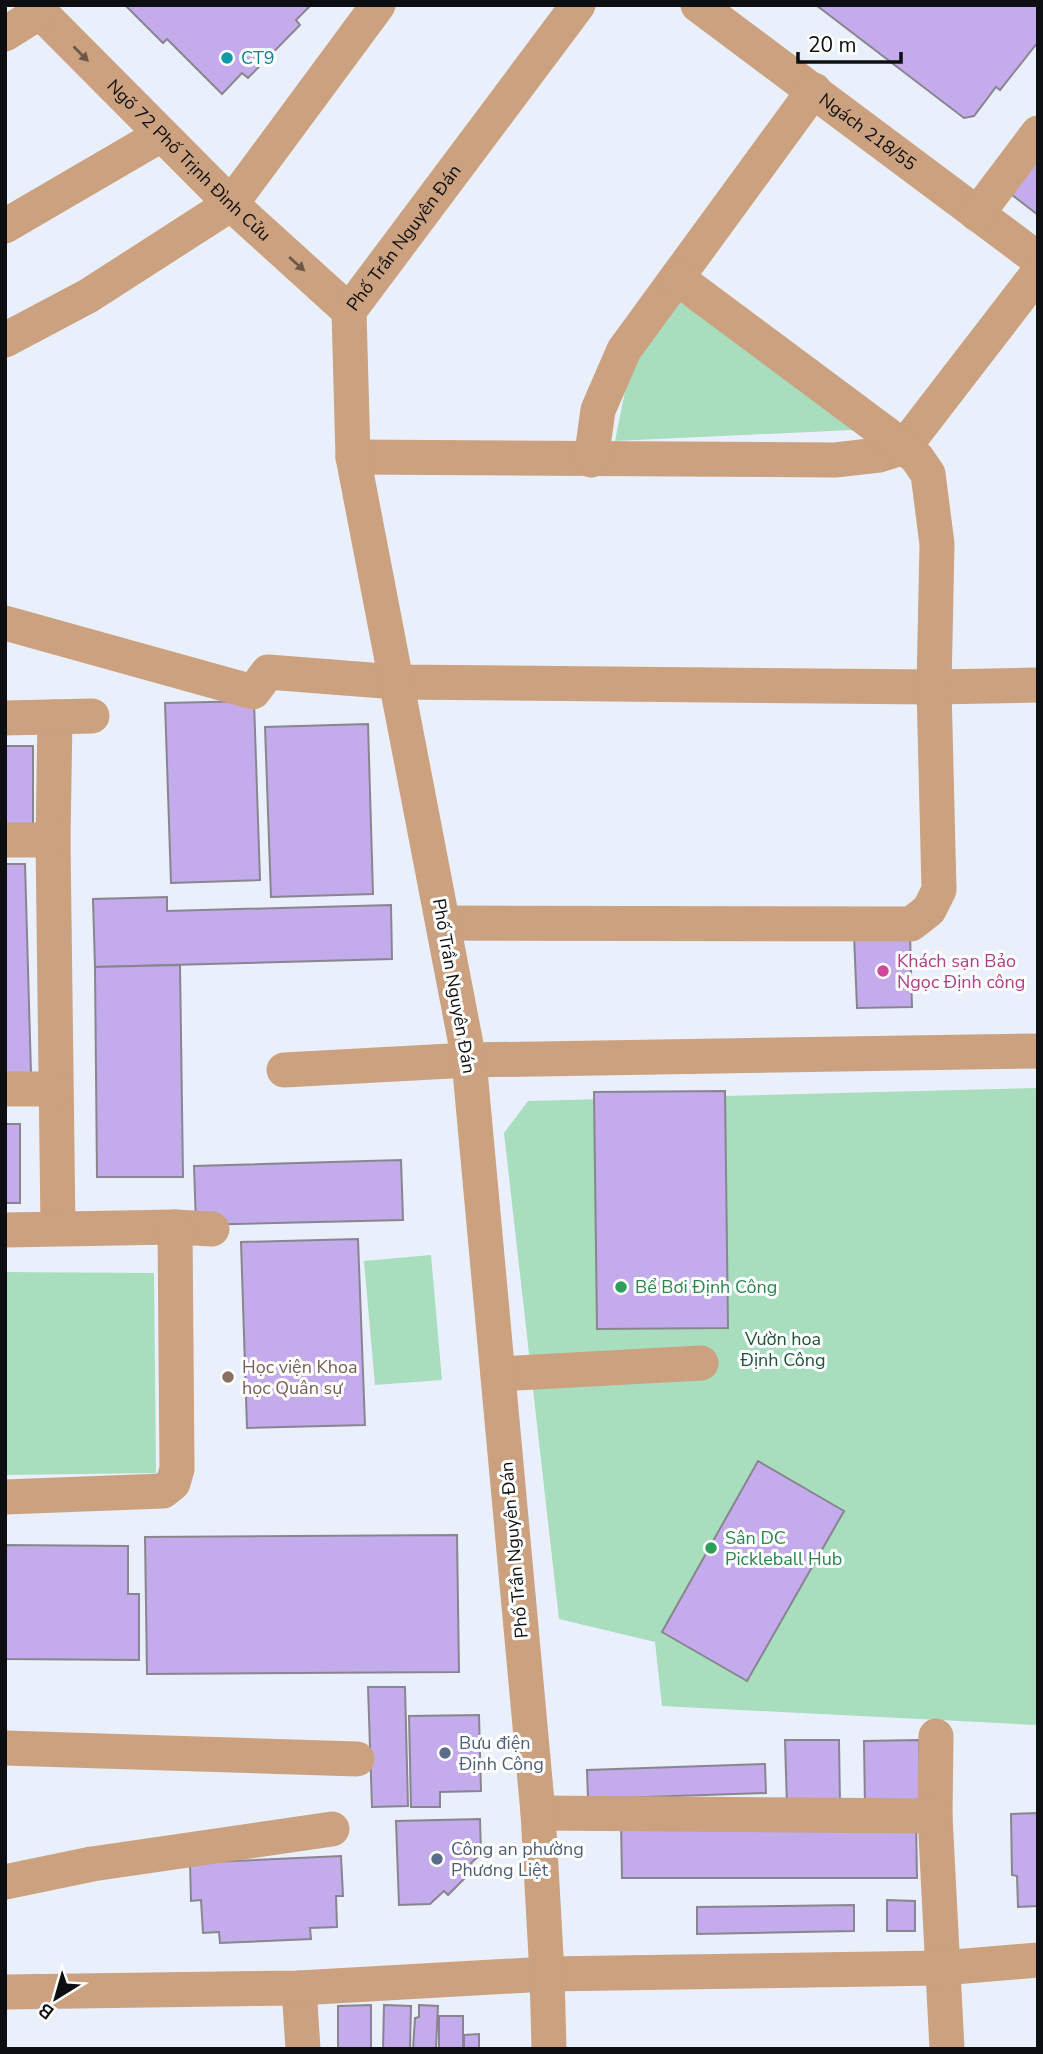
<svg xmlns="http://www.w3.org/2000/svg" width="1043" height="2054" font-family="'Nunito Sans',sans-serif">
  <rect width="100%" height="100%" fill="#eaf0fb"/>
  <g fill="#a8ddbe">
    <path d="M677,292L853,430L615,441L632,357Z"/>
    <path d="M1038,1088V1725L662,1706L655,1642L559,1619L504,1133L528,1101Z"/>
    <path d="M431,1255L442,1380L375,1385L364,1261Z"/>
    <path d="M5,1272L154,1273L156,1473L5,1475Z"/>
  </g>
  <g fill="#c4acec" stroke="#88858f" stroke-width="2">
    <path d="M125,5H311L296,20L300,25L248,78L242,73L222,94L167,39L163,43Z"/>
    <path d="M816,5H1038V42L1000,90L996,87L974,116L964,118Z"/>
    <path d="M1038,150V215L1007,191Z"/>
    <path d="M254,701L260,880L171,883L165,703Z"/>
    <path d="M368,724L373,894L271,897L265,727Z"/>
    <rect x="5" y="746" width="28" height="79"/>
    <path d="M5,864H25L31,1074L5,1075Z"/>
    <path d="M167,897V911L391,905L392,959L95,967L93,899Z"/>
    <path d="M910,934L912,1007L857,1008L854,935Z"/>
    <path d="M180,965L183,1177H97L95,967Z"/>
    <path d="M725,1091L728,1328L597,1329L594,1092Z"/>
    <rect x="5" y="1124" width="15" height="79"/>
    <path d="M401,1160L403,1220L196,1225L194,1166Z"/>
    <path d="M358,1239L365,1425L247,1428L241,1242Z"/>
    <path d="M758,1461L844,1511L747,1681L662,1632Z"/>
    <path d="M457,1535L459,1672L147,1674L145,1537Z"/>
    <path d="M5,1545L128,1546V1594H139V1660L5,1659Z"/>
    <path d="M368,1687H405L408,1806L372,1807Z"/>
    <path d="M479,1715L481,1791L440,1792V1807H411L409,1716Z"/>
    <path d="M785,1740H839L840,1806L787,1807Z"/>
    <path d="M919,1740L920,1807L865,1809L864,1741Z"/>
    <path d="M765,1764L766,1793L588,1799L587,1770Z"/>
    <path d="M1038,1813V1906L1018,1907L1017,1876L1012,1875L1011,1814Z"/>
    <path d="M480,1819L481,1854L471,1863L475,1868L448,1895L444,1891L430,1904L399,1905L396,1821Z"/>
    <path d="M916,1820L917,1878H622L621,1821Z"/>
    <path d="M341,1856L343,1896H336L337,1927L310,1928L311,1939L220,1943L219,1932L203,1933L201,1900L191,1901L190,1863Z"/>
    <path d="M887,1900L915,1901V1931H887Z"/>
    <path d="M854,1905V1931L697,1934V1907Z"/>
    <path d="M371,2005V2049H338V2006Z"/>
    <path d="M384,2005L411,2006L410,2049H383Z"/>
    <path d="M419,2005L438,2006L436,2049H413L415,2018L419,2017Z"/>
    <rect x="439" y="2016" width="24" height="33"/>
    <path d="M479,2034V2049H464V2035Z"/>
  </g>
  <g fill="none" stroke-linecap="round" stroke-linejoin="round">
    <g stroke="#cba17f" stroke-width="35">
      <path id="s1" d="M33,5L231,204L349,311"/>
      <path id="s2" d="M698,5L1038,259"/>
      <path d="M5,34L40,12"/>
      <path d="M977,214L1038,133"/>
      <path d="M5,226L161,135"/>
      <path d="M5,340L88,296L231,204L378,5"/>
      <path d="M353,457L835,460L879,455L904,447L1038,273"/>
      <path d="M591,460L598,410L624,350L814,90"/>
      <path d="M5,623L253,692L268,672L396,682L934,687L1038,685"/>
      <path d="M55,717L53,840L58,1228"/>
      <path d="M5,718L92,716"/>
      <path d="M5,840H53"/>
      <path d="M443,923L911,924L929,910L939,890L934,687L937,544L928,474L917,458L904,447L677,278"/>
      <path d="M284,1070L469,1060L1038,1051"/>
      <path d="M5,1089H55"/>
      <path d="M5,1230L175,1227L212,1229"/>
      <path d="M498,1374L701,1363"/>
      <path d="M5,1497L163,1491L173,1483L177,1469L175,1227"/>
      <path d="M936,1736L935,1816L947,2049"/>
      <path d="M5,1748L357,1759"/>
      <path d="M538,1813L935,1816"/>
      <path d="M5,1882L92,1864L332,1829"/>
      <path d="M299,1988L303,2049"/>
      <path d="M5,1992L299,1988L547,1974L942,1968L1038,1960"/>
      <path id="s3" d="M549,2049L547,1974L538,1813L469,1060L353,457L349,311L578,5"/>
    </g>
  </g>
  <defs><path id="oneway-solid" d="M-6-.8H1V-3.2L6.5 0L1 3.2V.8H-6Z" transform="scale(1.75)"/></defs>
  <g fill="#6c5848">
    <use href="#oneway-solid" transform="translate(81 54) rotate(45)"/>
    <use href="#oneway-solid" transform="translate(297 264) rotate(42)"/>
  </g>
  <circle fill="#0f9aa8" stroke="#fff" stroke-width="2.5" cx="227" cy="58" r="7"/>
  <circle fill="#d1479c" stroke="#fff" stroke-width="2.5" cx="883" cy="971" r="7"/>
  <g fill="#2e9e5b" stroke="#fff" stroke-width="2.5">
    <circle cx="621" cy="1287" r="7"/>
    <circle cx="711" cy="1548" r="7"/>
  </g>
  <circle fill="#8d6e63" stroke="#fff" stroke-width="2.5" cx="228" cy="1377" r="7"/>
  <g fill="#5c6f8a" stroke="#fff" stroke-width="2.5">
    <circle cx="445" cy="1753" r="7"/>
    <circle cx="437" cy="1859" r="7"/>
  </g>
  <g text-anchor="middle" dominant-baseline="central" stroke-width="6" stroke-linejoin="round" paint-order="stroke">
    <g font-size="18" fill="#0d838f" stroke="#fff" text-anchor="start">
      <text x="241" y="58">CT9</text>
    </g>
    <g font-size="18" fill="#0c0e11" stroke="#fff">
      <text stroke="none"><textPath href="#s2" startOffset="212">Ngách 218/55</textPath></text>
      <text stroke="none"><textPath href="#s1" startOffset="220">Ngõ 72 Phố Trịnh Đình Cửu</textPath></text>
      <text stroke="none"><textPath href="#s3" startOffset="1844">Phố Trần Nguyên Đán</textPath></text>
      <text transform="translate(454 986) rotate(80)">Phố Trần Nguyên Đán</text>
      <text transform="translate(514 1550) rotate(-95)">Phố Trần Nguyên Đán</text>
    </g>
    <g font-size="18" fill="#b23c85" stroke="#fff" text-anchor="start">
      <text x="897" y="961">Khách sạn Bảo<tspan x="897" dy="21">Ngọc Định công</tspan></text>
    </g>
    <g font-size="18" fill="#27864d" stroke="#fff" text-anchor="start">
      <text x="635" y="1287">Bể Bơi Định Công</text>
      <text x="725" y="1538">Sân DC<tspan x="725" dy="21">Pickleball Hub</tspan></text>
    </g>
    <g font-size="18" fill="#1c5237" stroke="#fff">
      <text x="783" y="1339">Vườn hoa<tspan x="783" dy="21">Định Công</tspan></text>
    </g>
    <g font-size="18" fill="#785e54" stroke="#fff" text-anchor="start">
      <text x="242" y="1367">Học viện Khoa<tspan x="242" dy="21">học Quân sự</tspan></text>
    </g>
    <g font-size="18" fill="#4e5e75" stroke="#fff" text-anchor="start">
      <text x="459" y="1743">Bưu điện<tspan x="459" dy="21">Định Công</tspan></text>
      <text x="451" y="1849">Công an phường<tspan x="451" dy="21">Phương Liệt</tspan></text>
    </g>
  </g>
  <rect width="1043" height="2054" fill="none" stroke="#0c0e11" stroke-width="14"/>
  <g transform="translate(56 1998) rotate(217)" stroke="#ffffff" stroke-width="5" paint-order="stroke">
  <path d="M0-5L12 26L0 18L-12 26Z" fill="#0c0e11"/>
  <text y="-10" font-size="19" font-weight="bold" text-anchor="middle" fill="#0c0e11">B</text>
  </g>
  <path d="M798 52v10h103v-10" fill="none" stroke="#0c0e11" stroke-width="3.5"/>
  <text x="808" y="52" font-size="21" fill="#0c0e11" stroke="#ffffff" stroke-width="5" paint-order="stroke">20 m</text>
</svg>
